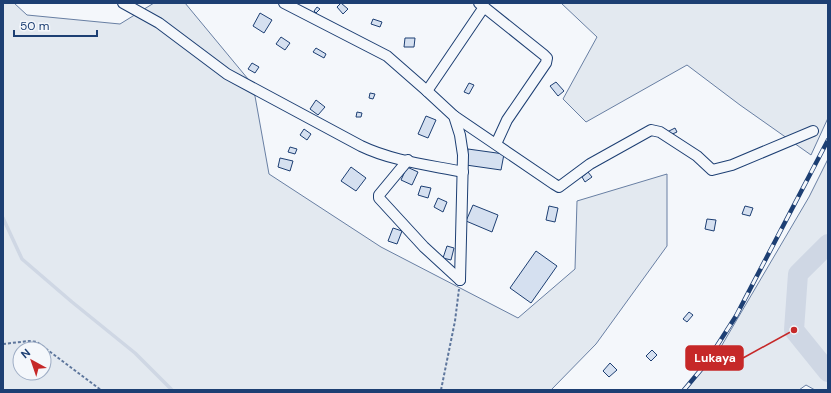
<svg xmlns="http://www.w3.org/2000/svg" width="831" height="393" font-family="'DM Sans',sans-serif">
  <rect width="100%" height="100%" fill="#f4f7fb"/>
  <g fill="#e3e9f0" stroke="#687fa3" fill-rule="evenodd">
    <path d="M3,3H14L27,15L120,24L154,3H185L253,85L269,174L381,247L518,318L575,269L577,201L667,174V246L596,344L551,390H3ZM20,349H44V373H20Z"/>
    <path d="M561,3H828V118L811,155L740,105L687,65L586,122L563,99L597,37Z"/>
    <path d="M828,159V390H815L806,385L799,390H686L722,345L809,197Z"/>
  </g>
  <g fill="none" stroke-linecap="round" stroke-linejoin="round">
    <path stroke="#cfd7e4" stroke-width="3.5" d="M3,218L22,259L72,302L135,353L172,390"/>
    <path stroke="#cfd7e4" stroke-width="20" d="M828,244L798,274L794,330L828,372"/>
  </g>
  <g fill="#d5e0f0" stroke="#1d3f73">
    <path d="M341,3L348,9L343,14L337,7Z"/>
    <path d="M317,7L320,9L316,13L314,11Z"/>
    <path d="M260,13L272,20L264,33L253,26Z"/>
    <path d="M373,19L382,22L380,27L371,24Z"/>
    <path d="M281,37L290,43L285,50L276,44Z"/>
    <path d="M405,38H415L414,47H404Z"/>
    <path d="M316,48L326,54L324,58L313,52Z"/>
    <path d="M252,63L259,67L255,73L248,69Z"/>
    <path d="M556,82L564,91L558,96L550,86Z"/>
    <path d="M469,83L474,85L469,94L464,92Z"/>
    <path d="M370,93L375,94L373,99L369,98Z"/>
    <path d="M316,100L325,107L318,115L310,109Z"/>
    <path d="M357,112L362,113L361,117H356Z"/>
    <path d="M426,116L436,120L428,138L418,134Z"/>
    <path d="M675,128L677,132L668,136L667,132Z"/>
    <path d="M304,129L311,134L307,140L300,135Z"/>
    <path d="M290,147L297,149L295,154L288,152Z"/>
    <path d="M468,149L504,154L501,170L466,165Z"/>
    <path d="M280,158L293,161L290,171L278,167Z"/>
    <path d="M351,167L366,178L356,191L341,181Z"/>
    <path d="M407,167L418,172L412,185L401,180Z"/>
    <path d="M588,172L592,177L585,182L582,177Z"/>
    <path d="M421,186L431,188L428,198L418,195Z"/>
    <path d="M438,198L447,202L443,212L434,207Z"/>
    <path d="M473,205L498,215L492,232L466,221Z"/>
    <path d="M549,206L558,208L555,222L546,220Z"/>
    <path d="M745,206L753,208L750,216L742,214Z"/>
    <path d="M707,219L716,220L714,231L705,229Z"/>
    <path d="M393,228L402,231L397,244L388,241Z"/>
    <path d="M447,246L454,248L451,260L443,258Z"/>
    <path d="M536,251L557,266L531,303L510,288Z"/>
    <path d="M689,312L693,315L687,322L683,319Z"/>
    <path d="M652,350L657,355L651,361L646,356Z"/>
    <path d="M610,363L617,370L609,377L603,371Z"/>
  </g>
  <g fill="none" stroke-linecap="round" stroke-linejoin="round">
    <g stroke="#1d3f73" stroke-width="12">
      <g id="street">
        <path d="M123,3L159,23L227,74L361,146C392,161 429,165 463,172"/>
        <path d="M284,3L387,56L427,91L454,116L460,135L463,155L460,280"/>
        <path d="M479,3L544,55L547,58L546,63L507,120L496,144"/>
        <path d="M427,91L484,7"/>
        <path d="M454,116L554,184L559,187L590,164L651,130L660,132L697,156L712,170L732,165L813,131"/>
        <path d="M408,160L379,195V198L424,247L460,280"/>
      </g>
    </g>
    <g stroke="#5e769c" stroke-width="2" stroke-dasharray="3 2" stroke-linecap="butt">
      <path d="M3,344L29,341L37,342L101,390"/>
      <path d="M441,390L455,321L459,289"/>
    </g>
    <use href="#street" stroke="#f4f7fb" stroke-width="10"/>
    <g stroke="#1d3f73" stroke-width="4.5">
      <path id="rail" d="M684,390L704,366L736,316L828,140"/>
    </g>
    <use href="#rail" stroke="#f4f7fb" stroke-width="3" stroke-dasharray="9" stroke-linecap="butt"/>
  </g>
  <path fill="none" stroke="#c62828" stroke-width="1.5" d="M794 330L743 358"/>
  <circle fill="#c62828" stroke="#f4f7fb" stroke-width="1.5" cx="794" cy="330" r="4"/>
  <rect fill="#c62828" stroke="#c62828" stroke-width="1.5" x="686" y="346" width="57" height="24" rx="4"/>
  <g font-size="12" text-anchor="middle" font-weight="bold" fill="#fff">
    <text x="715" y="362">Lukaya</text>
  </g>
  <rect width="831" height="393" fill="none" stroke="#1d3f73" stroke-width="8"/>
  <g transform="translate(32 361) rotate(320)"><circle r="19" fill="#f4f7fb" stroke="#9eadc5"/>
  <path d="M0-3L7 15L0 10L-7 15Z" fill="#c62828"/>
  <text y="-6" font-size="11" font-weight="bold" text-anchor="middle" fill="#1d3f73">N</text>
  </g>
  <path d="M14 30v6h83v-6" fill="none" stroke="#1d3f73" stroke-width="2"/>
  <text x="20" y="30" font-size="12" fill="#1d3f73" stroke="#f4f7fb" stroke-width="3" paint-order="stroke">50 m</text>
</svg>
